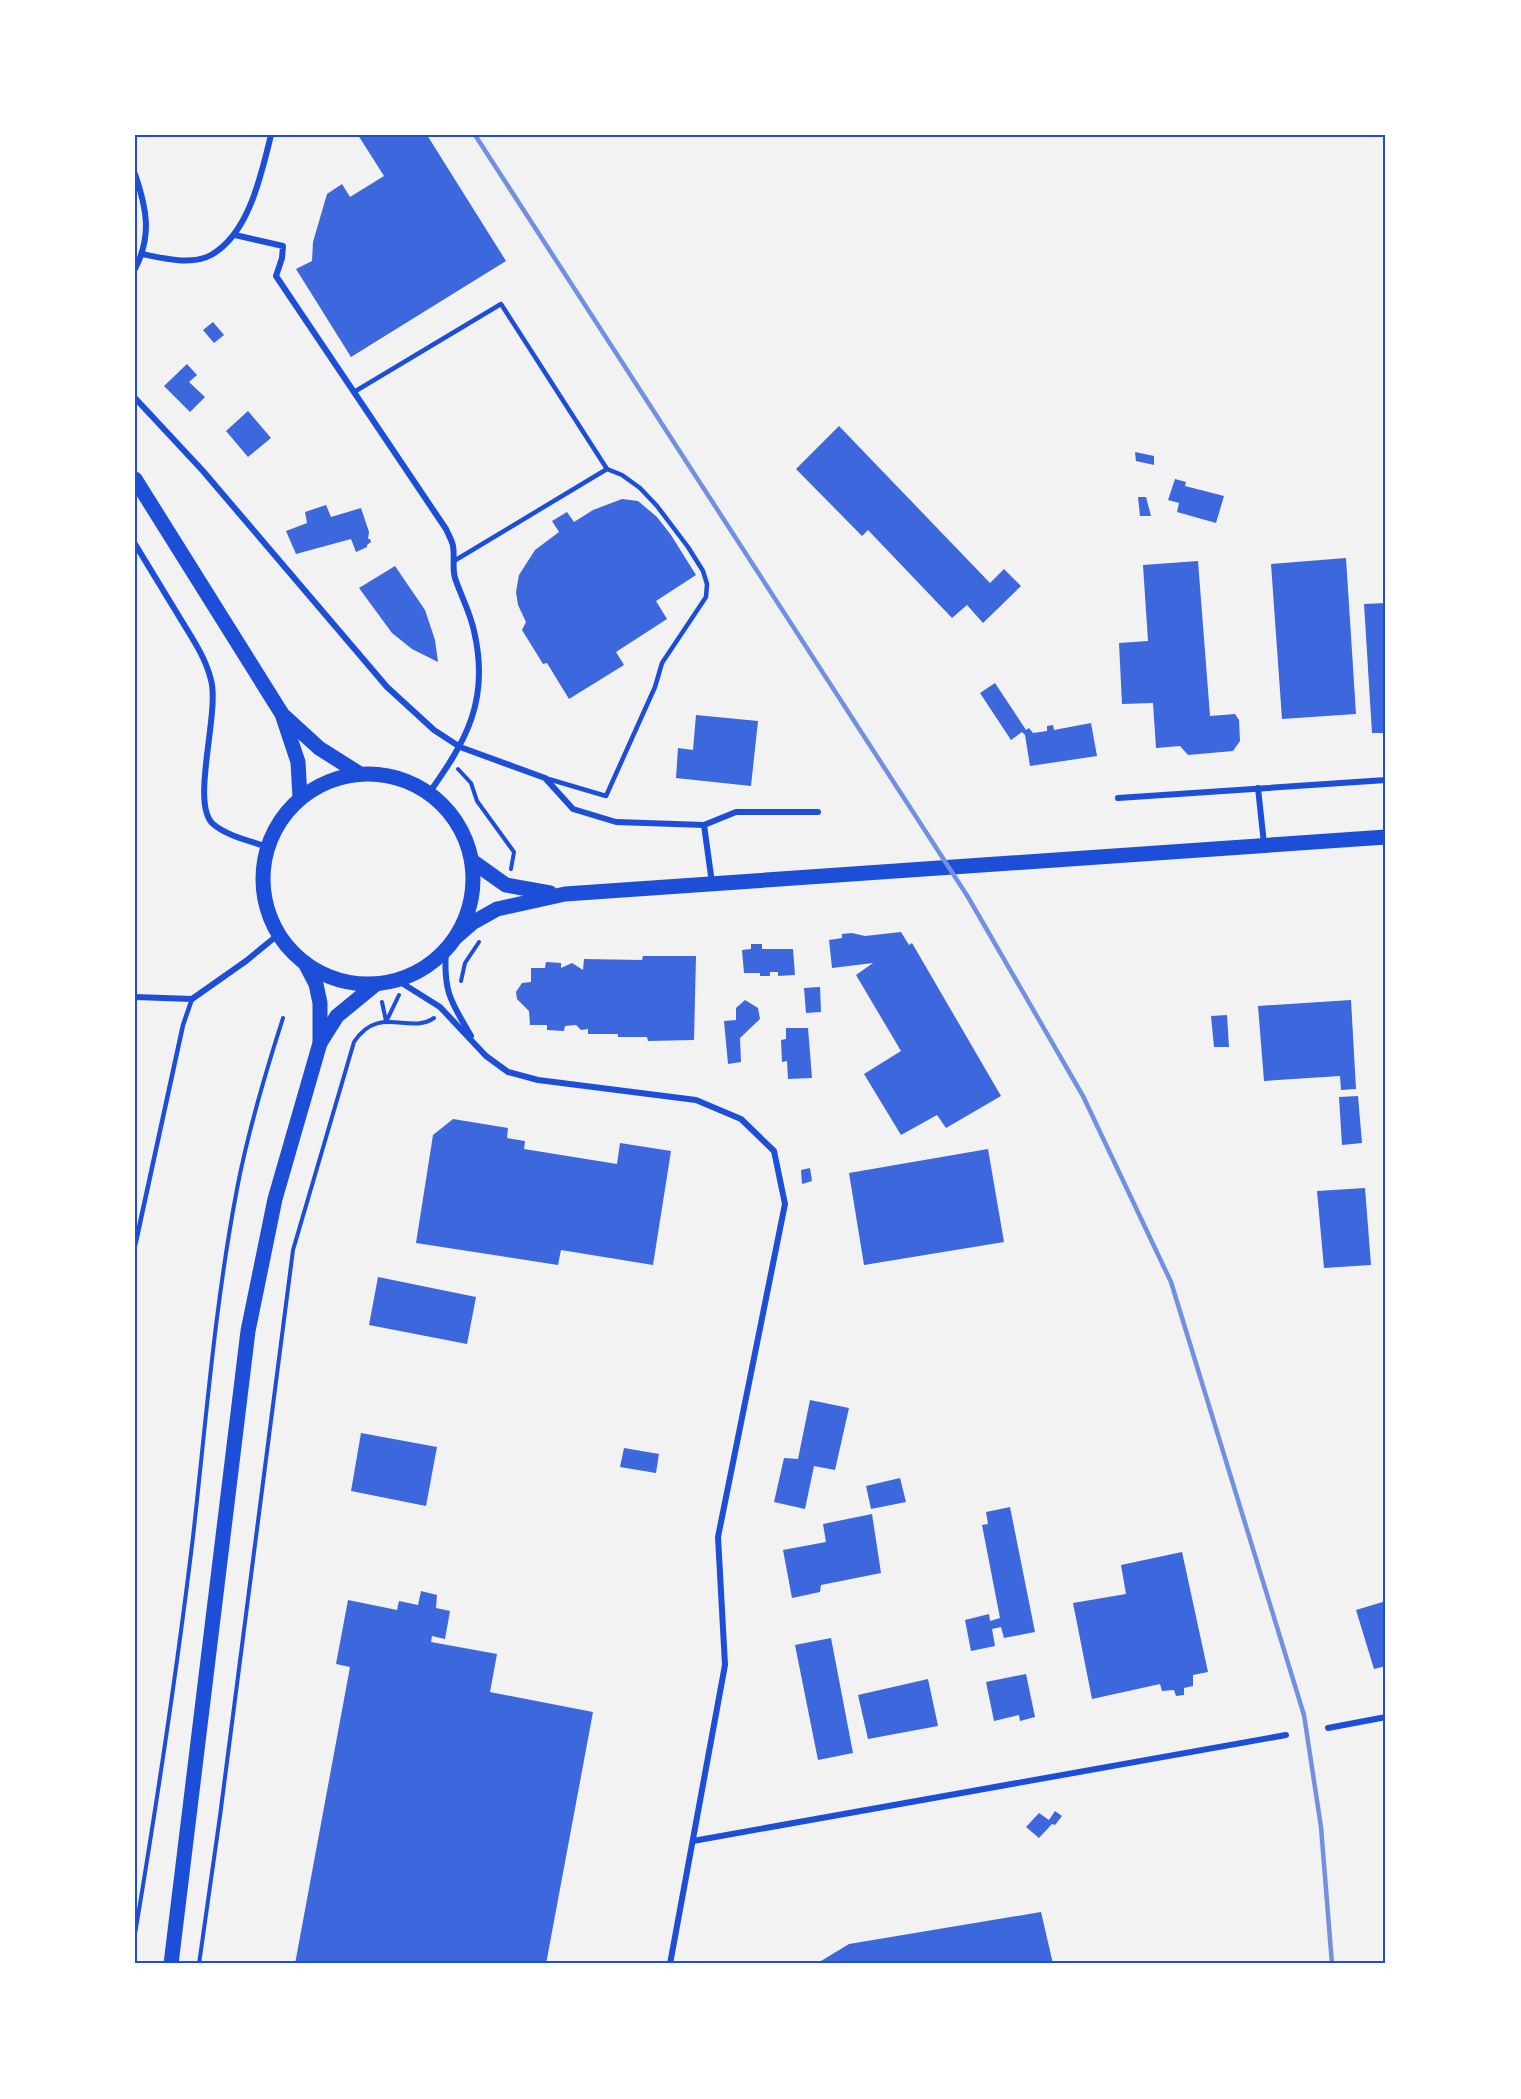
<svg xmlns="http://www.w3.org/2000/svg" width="1521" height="2099" font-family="'PT Sans',sans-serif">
  <rect width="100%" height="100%" fill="#f2f2f2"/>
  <g fill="#3d67dc">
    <path d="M358,135H427L506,261L351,357L296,269L312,261L313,242L327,194L342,184L350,197L384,176Z"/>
    <path d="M213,322L224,335L214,343L203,330Z"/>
    <path d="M187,364L197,375L189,382L205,397L190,412L164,386Z"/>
    <path d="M248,411L271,438L248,457L226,431Z"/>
    <path d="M839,426L990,583L1004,569L1021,586L983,623L967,605L952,618L868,530L862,536L796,469Z"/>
    <path d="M1135,452L1154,456V465L1136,461Z"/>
    <path d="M1175,479L1186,482L1185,486L1224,496L1216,523L1177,512L1179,503L1168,500Z"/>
    <path d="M1138,497H1146L1151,516H1140Z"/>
    <path d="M622,499L638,501L657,517L671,535L696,575L656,601L667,619L616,652L624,665L569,699L547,663L543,664L522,630L526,622L518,605L516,592L519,575L535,550L559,532L552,521L567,512L574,522L593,510Z"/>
    <path d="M326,505L331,517L361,508L369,532L368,539H370L371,542L367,545V547L356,552L351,539L296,554L286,531L307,523L305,512Z"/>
    <path d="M1346,558L1356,714L1282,719L1271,564Z"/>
    <path d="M1198,561L1210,716L1235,714L1239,720L1240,741L1233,751L1188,755L1180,746L1156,748L1153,703L1122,704L1119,643L1148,641L1143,565Z"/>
    <path d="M395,566L425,610L435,640L438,662L412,649L392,633L359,588Z"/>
    <path d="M1386,603V733H1372L1364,604Z"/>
    <path d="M995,683L1026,730L1029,728L1033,733L1047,731V726L1053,725L1054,730L1091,723L1097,756L1030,766L1025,735L1022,732L1011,740L980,693Z"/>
    <path d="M696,715L758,721L751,786L676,778L678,748L693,750Z"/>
    <path d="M901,932L909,945L912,943L1001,1096L946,1128L937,1115L901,1135L864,1074L901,1051L856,975L873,963L832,968L829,940L842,938V934L852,933L865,936Z"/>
    <path d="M751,944H762V949H793L795,975L778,976V972H770V976H760V973H744L742,950L751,949Z"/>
    <path d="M643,956H696L694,1040L648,1041L647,1037H618V1034H588V1029L581,1030L576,1025L565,1026L564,1031L547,1030V1025H530L529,1011L517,999L516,992L522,983L531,982V968H545L546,962L561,963V968L572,963L583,970L584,959L642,960Z"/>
    <path d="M820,987L821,1012L806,1013L804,988Z"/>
    <path d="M745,1000L758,1008L760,1019L740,1038L741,1062L728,1064L724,1021L736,1020V1008Z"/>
    <path d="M1351,1000L1356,1089L1341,1090L1340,1076L1264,1081L1258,1006Z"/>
    <path d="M1227,1015L1229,1047H1214L1211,1016Z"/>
    <path d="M786,1028H808L812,1078L788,1079L787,1061L782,1062L781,1040L786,1039Z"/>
    <path d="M1358,1096L1362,1143L1342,1145L1339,1097Z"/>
    <path d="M453,1119L508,1128L507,1138L525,1141L524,1149L617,1164L620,1143L671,1151L653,1265L561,1250L558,1265L416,1243L433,1135Z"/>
    <path d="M988,1149L1004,1242L864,1265L849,1173Z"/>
    <path d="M810,1168L812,1181L802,1184L801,1170Z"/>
    <path d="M1365,1188L1371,1265L1324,1268L1317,1191Z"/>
    <path d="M378,1277L476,1297L467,1344L369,1325Z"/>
    <path d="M810,1400L849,1408L835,1470L814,1466L805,1509L774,1502L784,1458L798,1459Z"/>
    <path d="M361,1433L437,1447L426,1506L351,1491Z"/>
    <path d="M624,1448L659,1454L656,1473L620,1467Z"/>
    <path d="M900,1478L906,1502L871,1509L866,1486Z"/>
    <path d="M1010,1507L1035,1632L1004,1638L1001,1627L992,1629L995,1646L971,1651L965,1620L989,1614L990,1621L1000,1618L982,1525L988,1524L986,1512Z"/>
    <path d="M872,1514L881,1573L821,1585L820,1592L792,1598L783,1550L826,1542L823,1524Z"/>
    <path d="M1182,1552L1208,1672L1193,1675V1686L1184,1688V1695L1176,1696L1174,1690L1162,1691L1160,1684L1092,1699L1073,1603L1126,1594L1121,1565Z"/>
    <path d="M421,1591L437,1595L436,1608L450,1611L445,1639L432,1636L431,1642L497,1654L490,1692L593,1712L546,1964H295L350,1667L336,1664L348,1600L397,1610L399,1601L418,1605Z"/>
    <path d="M1386,1601V1666L1374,1669L1356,1610Z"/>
    <path d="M831,1638L853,1753L818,1760L795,1645Z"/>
    <path d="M1026,1674L1035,1717L1020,1721L1019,1715L994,1721L986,1682Z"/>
    <path d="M928,1679L938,1726L868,1739L858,1695Z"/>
    <path d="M1055,1811L1062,1816L1055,1825L1052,1824L1039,1838L1026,1827L1039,1813L1049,1820Z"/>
    <path d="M1041,1912L1053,1964H816L849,1944Z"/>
  </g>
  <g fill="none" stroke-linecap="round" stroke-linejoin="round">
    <g stroke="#1d4ed8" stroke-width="4">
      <path d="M458,769L471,783L477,801L514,852L511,869"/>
      <path d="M461,981L465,963L479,942"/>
      <path d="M382,1002L386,1021"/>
      <path d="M386,1022L399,995"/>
      <path d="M135,1934C157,1802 177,1670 193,1537C206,1421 215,1304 237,1189C248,1131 265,1074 283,1018"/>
      <path d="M199,1964L220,1816L293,1250L354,1042C379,1004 409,1035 434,1018"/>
    </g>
    <g stroke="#1d4ed8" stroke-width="4.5">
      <path d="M354,392L501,304L607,469L622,475L640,488L657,506L688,547L703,571L707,584L706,597L662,663L655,687L606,796L545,778"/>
      <path d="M454,561L607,469"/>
      <path d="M135,1246L183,1025L192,999"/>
    </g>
    <g stroke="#1d4ed8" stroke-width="6">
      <path d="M135,174C147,209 152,236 135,269"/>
      <path d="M235,235L283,246L282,258L276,276L446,529C448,534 452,540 453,546C455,557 452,568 455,578C461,596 470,612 474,631C490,699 467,740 429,793"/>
      <path d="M142,254C162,258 192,266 211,255C249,234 261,175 271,135"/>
      <path d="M135,398L203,471L387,687L434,730L460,747L545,778L573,809L616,822L704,825L736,812H818"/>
      <path d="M135,544C151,570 167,597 183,623C194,641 206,659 211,680C220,713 190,804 213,824C227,836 250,841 268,847"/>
      <path d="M1258,788L1264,844"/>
      <path d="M1118,798L1386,780"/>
      <path d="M704,825L712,883"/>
      <path d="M446,951C443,991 451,1002 471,1036"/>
      <path d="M397,980L440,1007L486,1056L508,1072L538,1080L696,1100L741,1119L774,1151L785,1204L718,1537L725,1665L670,1964"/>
      <path d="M135,997L192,999L246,961L279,934"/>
      <path d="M1328,1728L1386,1717"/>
      <path d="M693,1841L1286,1735"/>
    </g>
    <g stroke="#1d4ed8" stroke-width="15">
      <path d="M135,479L282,714L298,762L300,798"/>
      <path d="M284,716L319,748L360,774"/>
      <circle cx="368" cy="879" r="105"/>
      <path d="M472,861L506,885L550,893"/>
      <path d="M456,937L472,923L497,909L565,894L1386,837"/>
      <path d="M320,1043L337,1016L376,984"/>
      <path d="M171,1964L248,1331L275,1199L320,1043V1003L316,984L305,963"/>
    </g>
    <path stroke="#7290e2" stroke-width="4.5" d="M475,135L968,897L1083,1096L1171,1282L1304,1715L1321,1827L1332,1964"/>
  </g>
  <rect width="1521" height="2099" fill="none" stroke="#ffffff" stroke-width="273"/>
  <rect x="136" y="136" width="1248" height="1826" fill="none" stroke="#1d4ed8" stroke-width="2"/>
</svg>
